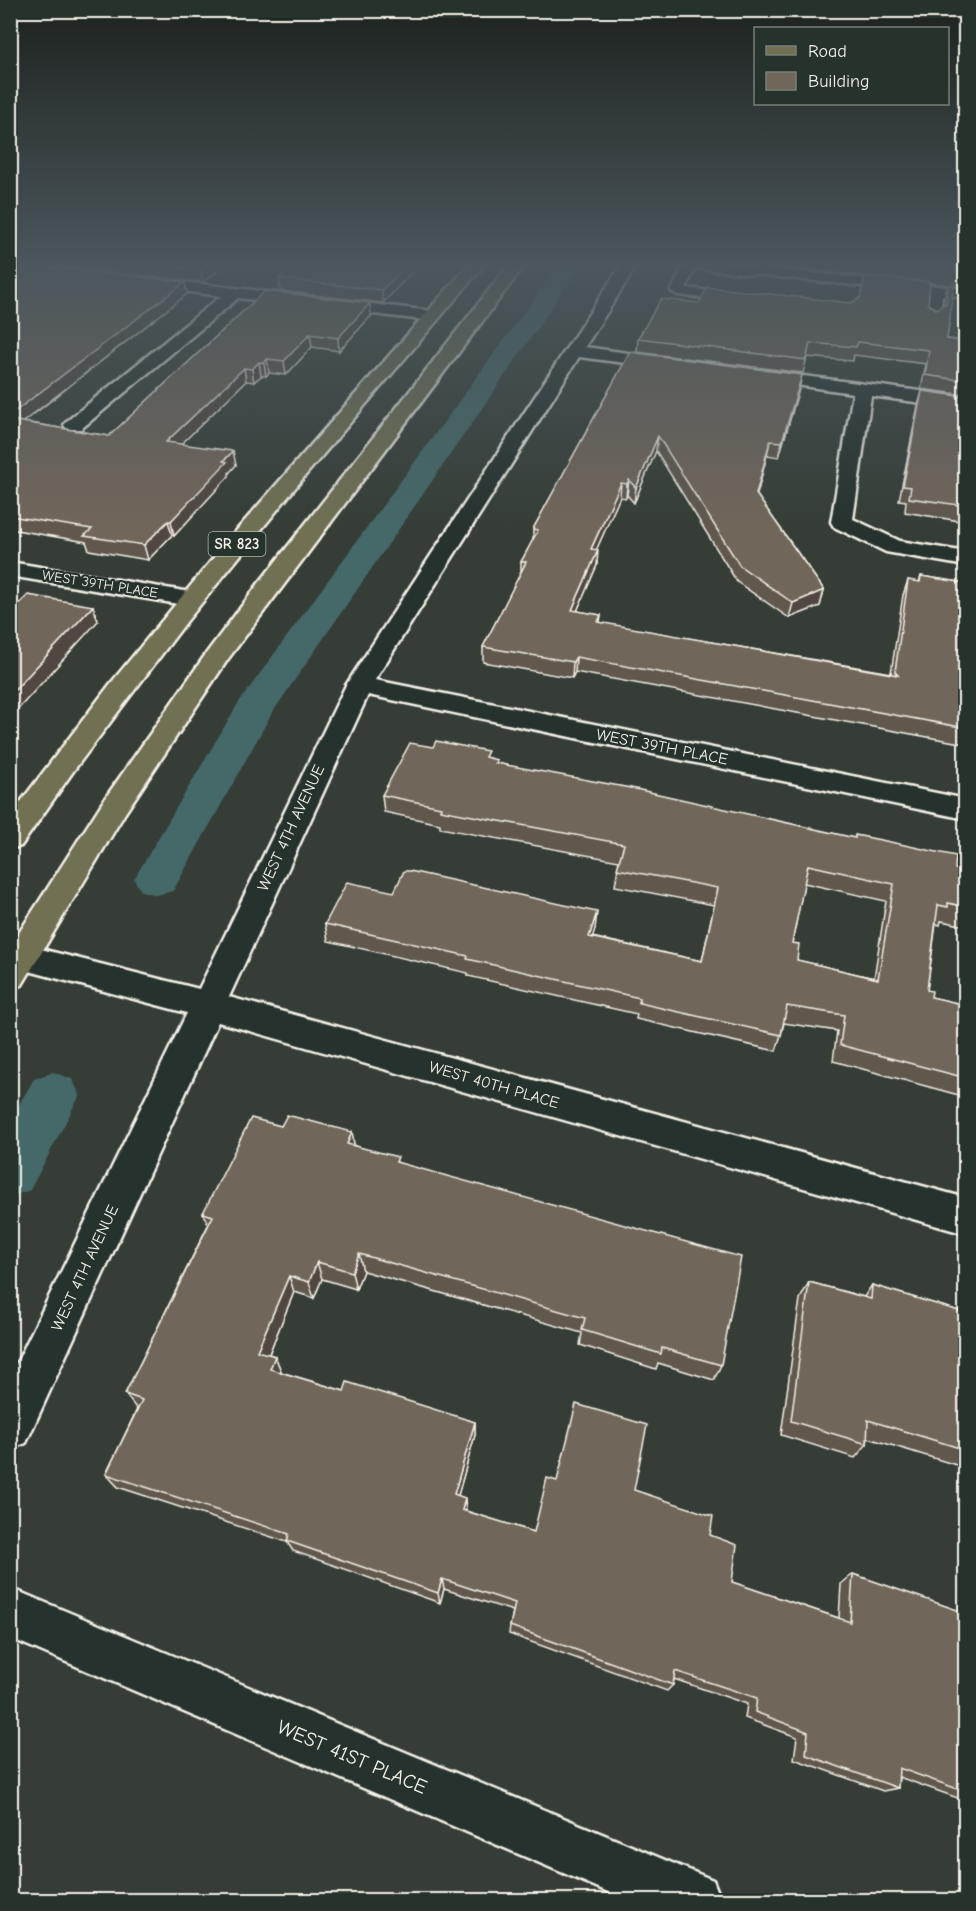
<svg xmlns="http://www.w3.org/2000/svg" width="976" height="1911" font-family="'Comic Neue',sans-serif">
  <rect width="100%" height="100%" fill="#353d36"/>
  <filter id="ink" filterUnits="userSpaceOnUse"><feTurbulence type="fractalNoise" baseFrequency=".0167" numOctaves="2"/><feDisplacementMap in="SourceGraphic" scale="12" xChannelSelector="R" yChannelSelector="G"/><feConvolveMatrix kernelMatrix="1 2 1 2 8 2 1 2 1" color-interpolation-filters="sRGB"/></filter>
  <g filter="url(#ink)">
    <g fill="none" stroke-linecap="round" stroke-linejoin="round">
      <g fill="#446967" fill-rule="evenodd">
        <path d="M561,262H583L272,713L173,891L157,895L141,891L134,879L239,702Z"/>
        <path d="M53,1072L72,1079L80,1095L30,1190L10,1197V1120L34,1079Z"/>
      </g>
      <g stroke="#f4f1e8" stroke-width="5">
        <path id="service" d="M668,262H708L966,289V297L942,295L941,308L934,312L927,308L929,293L695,268L686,288L739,294L746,298L739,302L678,295L671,291L683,267L670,265Z"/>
      </g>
      <g stroke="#f4f1e8" stroke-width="5">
        <g id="minor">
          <path d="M623,262H639L585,347L671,359L677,360L680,364L677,368L671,369L579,357L375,680L966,799V819L368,695L229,997L966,1198V1234L218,1022L26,1443L10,1449V1377L187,1013L10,966V948L21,944L199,989L346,685Z"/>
          <path d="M140,277L432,311L440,316L432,321L238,298L81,429H67L64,425L67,421L221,296L134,285L132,282Z"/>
          <path d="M757,370L966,397V409L871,396L853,519L900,541L966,552V566L886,552L834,527L831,522L853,393L751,379L748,375L751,371Z"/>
          <path d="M10,562L190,592L198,594L202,599L198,604L190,606L10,576Z"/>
          <path d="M10,1588L713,1880L721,1900H627L10,1638Z"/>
        </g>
      </g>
      <g stroke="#f4f1e8" stroke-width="5">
        <g id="primary">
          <path d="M471,262H487L304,477L187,621L74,770L21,846L10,849V816L111,683L229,539Z"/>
          <path d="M511,262H527L228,659L125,813L22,985L10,989V947L104,800L208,651L259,583Z"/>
        </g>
      </g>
      <use href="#service" fill="#26332d" fill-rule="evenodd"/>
      <use href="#minor" fill="#26332d" fill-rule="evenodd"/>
      <use href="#primary" fill="#716f52" fill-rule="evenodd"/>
    </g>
    <g fill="#61584d" stroke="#f4f1e8" stroke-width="1.5" fill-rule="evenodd">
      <path d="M22,262H229L203,282Z"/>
      <path d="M297,262H421L383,303L280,291L279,279Z"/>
      <path d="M728,262H966V270L961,284L953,283L952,285L947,339L966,341V395L921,389L926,364L854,355L853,361L807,357L803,373L637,352L638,338L699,303H851L860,298L865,276ZM930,283L948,285L944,297L943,305L936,309L928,304Z"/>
      <path d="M10,263L187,294L24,422L109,436L265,291L371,316L339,351L312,347L286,375L269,373L266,376H261L254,382L246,381L181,444L236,465L229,473V476L174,536L172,535L148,560L89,550L86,542L10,529Z"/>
      <path d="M630,352L802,375L799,389L779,457L767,455L757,495L824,590L820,606L789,618L737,582L656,451L634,503L627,495L626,498L620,497L596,550L597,565L577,611L601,615L600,623L891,673L903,595L908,580L919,582L921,576L966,583V744L575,672L572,678L483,662V647L521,573V562L533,540V529Z"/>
      <path d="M922,391L966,397V522L905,512L906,501L899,500L918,405Z"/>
      <path d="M488,758L497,763L966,871V926L941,921L940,925L936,924L927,990L931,997L966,1005V1097L833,1061L837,1031L784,1023L781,1035L776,1051L636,1019L637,1014L468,976V973L328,941L325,924L394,892L595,929L592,937L702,961L714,905L615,886L619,861L440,828V824L384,812L382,795ZM804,883L886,901L874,978L797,960L792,943Z"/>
      <path d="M281,1126L352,1132L354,1145L399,1163L721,1365L714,1380L658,1363L656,1369L580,1345L582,1333L363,1271L356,1289L322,1279L314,1298L294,1292L269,1354L275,1356L281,1371V1372L344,1391L475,1422V1435L458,1495L466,1510V1511L534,1532L557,1481L634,1490L710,1535L732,1582L839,1618L841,1584L853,1574L962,1612L963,1555L966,1554V1801L899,1777L898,1788L883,1791L794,1759L797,1737L745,1718L747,1704L674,1679L673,1685L667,1691L509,1634L510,1626L513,1611L444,1589L440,1603L293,1551L287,1542L118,1487L106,1474L137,1409L136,1408L125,1394L208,1225L203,1213Z"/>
      <path d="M809,1282L864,1297L872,1285L966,1313V1468L868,1438L867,1444L855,1458L781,1435L800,1299Z"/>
    </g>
    <g fill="#4f473f" stroke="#f4f1e8" stroke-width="1.5">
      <path d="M211,262H229L203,282L201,270Z"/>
      <path d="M409,262H421L383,303L382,290Z"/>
      <path d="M185,282L187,294L10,432V415Z"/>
      <path d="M370,303L371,316L339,351L338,338Z"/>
      <path d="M310,334L312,347L286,375L284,361Z"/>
      <path d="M267,359L269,373L266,376L264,363Z"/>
      <path d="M259,362L261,376L254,382L252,369Z"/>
      <path d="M244,368L246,381L169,456L166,442Z"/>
      <path d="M802,375L799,389L779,457L782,442Z"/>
      <path d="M658,436L656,451L634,503L636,488Z"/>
      <path d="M770,441L767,455L753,508L756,494Z"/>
      <path d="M233,451L236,465L229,473V476L174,536L171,521Z"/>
      <path d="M629,480L627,495L626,498L627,484Z"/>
      <path d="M621,483L620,497L590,564L591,549Z"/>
      <path d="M168,521L172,535L148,560L144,545Z"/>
      <path d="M598,550L597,565L571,625L572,610Z"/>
      <path d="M824,590L820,606L789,618L793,603Z"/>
      <path d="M93,606L98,621L10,718V695Z"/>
      <path d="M576,657L575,672L572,678L573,662Z"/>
      <path d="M597,912L595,929L587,954L589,937Z"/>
      <path d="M352,1132L355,1151L347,1144Z"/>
      <path d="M359,1254L363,1271L356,1289L352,1272Z"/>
      <path d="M317,1262L322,1279L314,1298L309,1282Z"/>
      <path d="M289,1276L294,1292L264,1366L257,1351Z"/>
      <path d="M275,1356L281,1371L277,1384L270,1369Z"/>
      <path d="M475,1422V1435L455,1506L454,1494Z"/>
      <path d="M465,1498L466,1510L463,1521L462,1510Z"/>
      <path d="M442,1579L444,1589L440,1603L438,1593Z"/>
    </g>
    <g fill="#71665a" stroke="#f4f1e8" stroke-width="1.5" fill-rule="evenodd">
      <path d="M127,262H211L201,270Z"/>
      <path d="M297,262H409L382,290L279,279Z"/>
      <path d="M898,262H966V266L958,265L957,268Z"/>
      <path d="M10,263L185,282L10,415Z"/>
      <path d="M865,276L930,282L928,304L936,309L946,303L948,285H954L947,339L966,341V381L925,375L929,350L858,342L856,347L810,343L806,360L638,338L661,299L699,303L707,287L851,303L860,298Z"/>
      <path d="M265,291L370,303L338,338L310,334L284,361L267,359L264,363L259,362L252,369L244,368L166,442L233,451L223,461L227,462L171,521H168L144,545L84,536L92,529L10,516V420L109,436Z"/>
      <path d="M630,352L802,375L782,442L770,441L756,494L824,590L793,603L740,566L658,436L636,488L629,480L627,484L621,483L591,549L598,550L572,610L601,615L598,622L898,675L895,672L908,580L920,582L921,576L966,583V728L576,657L573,662L483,647L526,562H521L538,530L533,529Z"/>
      <path d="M922,391L966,397V506L909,498L911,487L903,486Z"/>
      <path d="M28,595L93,606L10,695V601L20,603Z"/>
      <path d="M436,741L488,751L485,757L497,760L495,763L636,789L855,838V835L881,840L956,856L955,869L966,871V907L948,903V907L938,905L927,990L932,991L931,997L966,1005V1078L840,1045L844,1015L787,1006L781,1035L639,1003L640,998L467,959L468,956L325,924L347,882L394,892L404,871H410L597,912L589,937L702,961L718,888L617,869L624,844L440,810L441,807L382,795L410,743L433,747ZM808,865L894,884L878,979L797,960L799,944L792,943Z"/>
      <path d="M287,1115L352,1132L347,1144L398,1157L396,1162L741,1257L721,1365L662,1348L661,1354L582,1330L585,1318L359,1254L352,1272L317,1262L309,1282L289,1276L257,1351L275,1356L270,1369L344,1391L347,1382L475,1422L454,1494L465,1498L462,1510L534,1532L547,1478L557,1481L576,1404L647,1425L634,1490L713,1516L710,1535L737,1545L732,1582L850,1622L853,1574L966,1613V1792L899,1768L898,1788L806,1755L808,1732L755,1712L757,1698L675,1671L673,1685L510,1626L515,1603L442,1579L438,1593L287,1541L289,1534L106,1474L142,1400L125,1394L213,1216L203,1213L251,1118L281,1126Z"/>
      <path d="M809,1282L871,1299L872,1285L966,1313V1450L868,1420L867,1444L791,1421Z"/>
    </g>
  </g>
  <linearGradient id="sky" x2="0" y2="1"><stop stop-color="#1d221e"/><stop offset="0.5" stop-color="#4b575d"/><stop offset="1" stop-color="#4b575d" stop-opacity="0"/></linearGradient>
  <rect width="976" height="529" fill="url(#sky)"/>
  <g text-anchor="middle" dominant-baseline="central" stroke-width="4.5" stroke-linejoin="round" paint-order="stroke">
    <g font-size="14" fill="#f4f1e8" stroke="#26332d">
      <text transform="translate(100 584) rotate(9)">WEST 39TH PLACE</text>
    </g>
    <rect fill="#26332d" stroke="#b6b8b0" stroke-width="1.5" x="208.5" y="532" width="57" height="24" rx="4.5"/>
    <g font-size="15" font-weight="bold" fill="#f4f1e8">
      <text x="237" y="544">SR 823</text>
    </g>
    <g font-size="16" fill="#f4f1e8" stroke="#26332d">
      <text transform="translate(662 747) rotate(11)">WEST 39TH PLACE</text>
      <text transform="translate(291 828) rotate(-65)">WEST 4TH AVENUE</text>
      <text transform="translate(494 1085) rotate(16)">WEST 40TH PLACE</text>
      <text transform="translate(85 1268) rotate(-65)">WEST 4TH AVENUE</text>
    </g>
    <g font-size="20" fill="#f4f1e8" stroke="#26332d">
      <text transform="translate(352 1757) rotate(23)">WEST 41ST PLACE</text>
    </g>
  </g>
  <rect width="976" height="1911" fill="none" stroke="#26332d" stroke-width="36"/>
  <rect x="18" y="18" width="940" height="1875" fill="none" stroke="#f4f1e8" stroke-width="2" filter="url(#ink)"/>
  <rect x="754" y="27" width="195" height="78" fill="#26332d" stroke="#787f78" stroke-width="1.5"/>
  <rect x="766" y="46" width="30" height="9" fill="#716f52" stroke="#787f78" stroke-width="1.5"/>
  <text x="808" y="57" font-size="18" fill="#f4f1e8">Road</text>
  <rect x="766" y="72" width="30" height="18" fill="#71665a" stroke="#787f78" stroke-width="1.5"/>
  <text x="808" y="87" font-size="18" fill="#f4f1e8">Building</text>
</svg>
